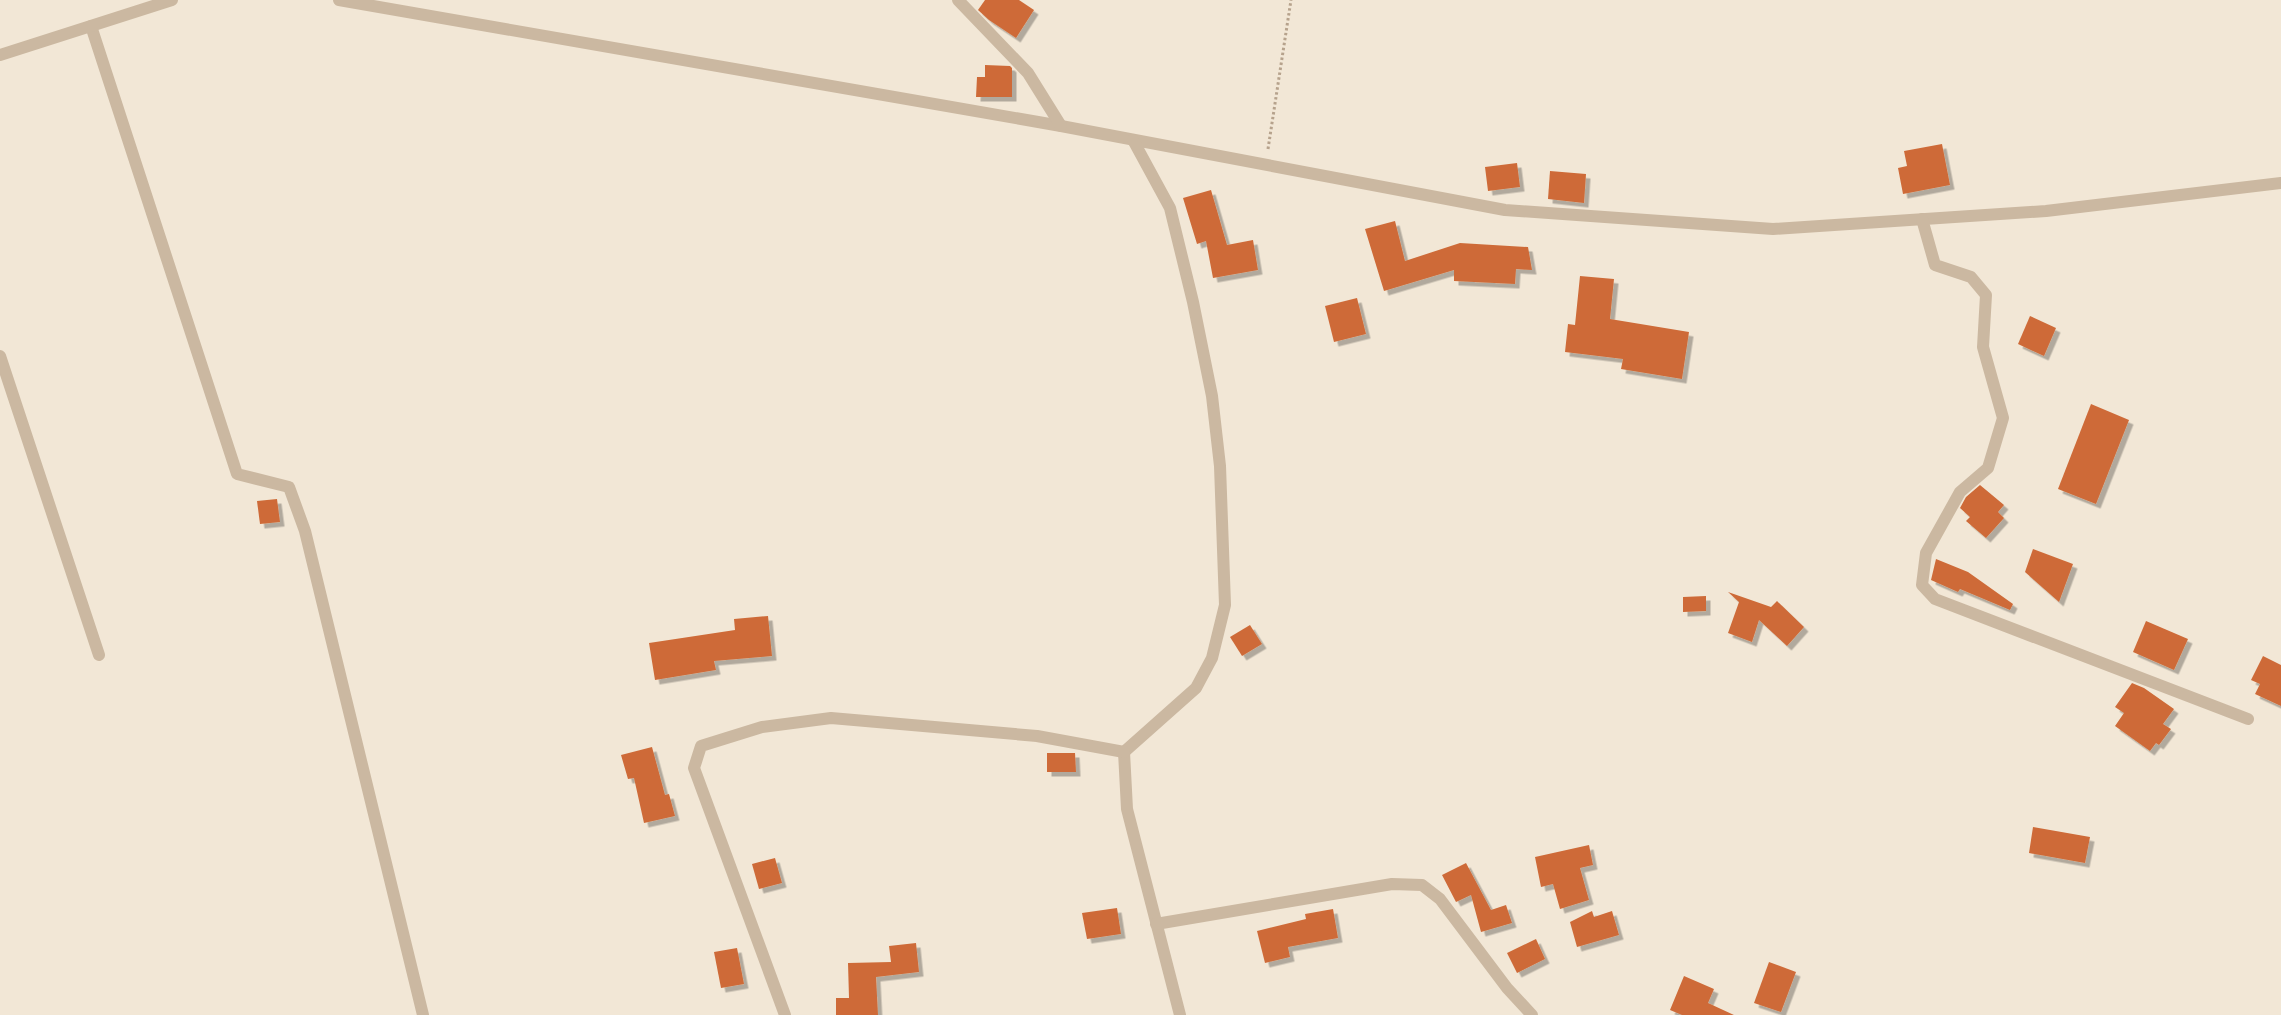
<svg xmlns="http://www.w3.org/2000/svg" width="2281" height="1015" font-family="Figtree,sans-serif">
  <defs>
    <filter id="shadow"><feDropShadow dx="4.5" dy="4.5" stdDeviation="0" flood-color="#0004"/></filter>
  </defs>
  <rect width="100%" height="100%" fill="#f2e7d6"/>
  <g fill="#ce6b38" filter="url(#shadow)">
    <path d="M985,0H1019L1034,10L1016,38L989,20L978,10Z"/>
    <path d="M985,65L1010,66L1012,68V97H976L977,77H985Z"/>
    <path d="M1942,144L1950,185L1903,194L1898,168L1907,166L1904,151Z"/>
    <path d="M1517,163L1520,187L1488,191L1485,167Z"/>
    <path d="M1550,171L1586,174L1584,203L1548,199Z"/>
    <path d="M1211,190L1227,245L1253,240L1258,270L1213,278L1206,241L1197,244L1183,198Z"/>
    <path d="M1395,221L1405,261L1460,243L1528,247L1532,270L1516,269L1515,284L1454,281V270L1384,291L1365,229Z"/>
    <path d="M1580,276L1614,279L1610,319L1689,332L1682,379L1621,369L1623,359L1565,352L1568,324L1575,325Z"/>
    <path d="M1357,298L1366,334L1334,342L1325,306Z"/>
    <path d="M2030,316L2056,328L2044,356L2018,344Z"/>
    <path d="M2091,404L2129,420L2096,504L2058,489Z"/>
    <path d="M1980,485L2004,505L1998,512L2004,518L1986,538L1966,521L1970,517L1960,508L1966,497Z"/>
    <path d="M277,499L280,522L260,524L257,501Z"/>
    <path d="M2033,549L2073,564L2059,602L2025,572Z"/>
    <path d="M1936,559L1968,572L2013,604L2010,610L1960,589L1958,592L1931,580Z"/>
    <path d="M1728,592L1771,607L1777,601L1804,627L1787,646L1759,620L1752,642L1728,633L1739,602Z"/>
    <path d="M1706,596V611L1683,612V597Z"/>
    <path d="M768,616L772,656L714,661L716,670L655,680L649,643L735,630L734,619Z"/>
    <path d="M2146,621L2188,639L2174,670L2133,652Z"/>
    <path d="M1250,625L1262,644L1242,656L1230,637Z"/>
    <path d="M2263,656L2281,665V706L2255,694L2260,684L2251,680Z"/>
    <path d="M2132,683L2144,688L2174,709L2163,724L2171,729L2159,745L2156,743L2150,751L2115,726L2124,713L2115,707Z"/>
    <path d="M652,747L665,795L669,794L675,816L644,823L634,778L628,779L621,755Z"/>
    <path d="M1047,753H1075L1076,772H1047Z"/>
    <path d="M2033,827L2090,837L2085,863L2029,853Z"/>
    <path d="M1589,845L1593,865L1580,868L1589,900L1560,909L1553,884L1541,887L1535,857Z"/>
    <path d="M775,858L782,883L759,889L752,864Z"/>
    <path d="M1466,863L1491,910L1506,905L1512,923L1481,932L1471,895L1456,902L1442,875Z"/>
    <path d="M1117,908L1121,934L1087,939L1082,913Z"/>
    <path d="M1333,909L1338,938L1288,947L1290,957L1265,963L1257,931L1306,919L1305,914Z"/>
    <path d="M1592,911L1594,917L1612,911L1619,935L1577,947L1570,922Z"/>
    <path d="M1536,939L1545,959L1517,973L1507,953Z"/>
    <path d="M916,943L919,972L876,977L878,1015H836V998H849L848,963L891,962L889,946Z"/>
    <path d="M737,948L744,984L721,988L714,952Z"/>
    <path d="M1769,962L1796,972L1781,1012L1754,1003Z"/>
    <path d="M1684,976L1714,989L1708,1003L1734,1015H1682L1670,1010Z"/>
  </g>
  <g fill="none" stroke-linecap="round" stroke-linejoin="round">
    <path stroke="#b6a28c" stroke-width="3" stroke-dasharray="2.5 2.5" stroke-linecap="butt" d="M1268,149L1291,0"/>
    <g stroke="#cbb8a1" stroke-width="12">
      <path d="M339,0L1061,126L1505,210L1773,229L2046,211L2281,183"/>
      <path d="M958,0L1028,73L1061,126"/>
      <path d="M91,26L237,474L289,487L305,531L423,1015"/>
      <path d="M0,55L172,0"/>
      <path d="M1922,219L1935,265L1971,277L1986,295L1983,347L2003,418L1988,468L1960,492L1926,553L1922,585L1935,599L2248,719"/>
      <path d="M0,356L99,655"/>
      <path d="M1124,752L1196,688L1212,658L1225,605L1220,466L1212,396L1193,302L1170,208L1133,140"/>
      <path d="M1124,752L1127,809L1180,1015"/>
      <path d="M1156,924L1392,884L1422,885L1440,899L1507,988L1532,1015"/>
      <path d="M785,1015L694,768L701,746L762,727L831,718L1037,736L1124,752"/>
    </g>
  </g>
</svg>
